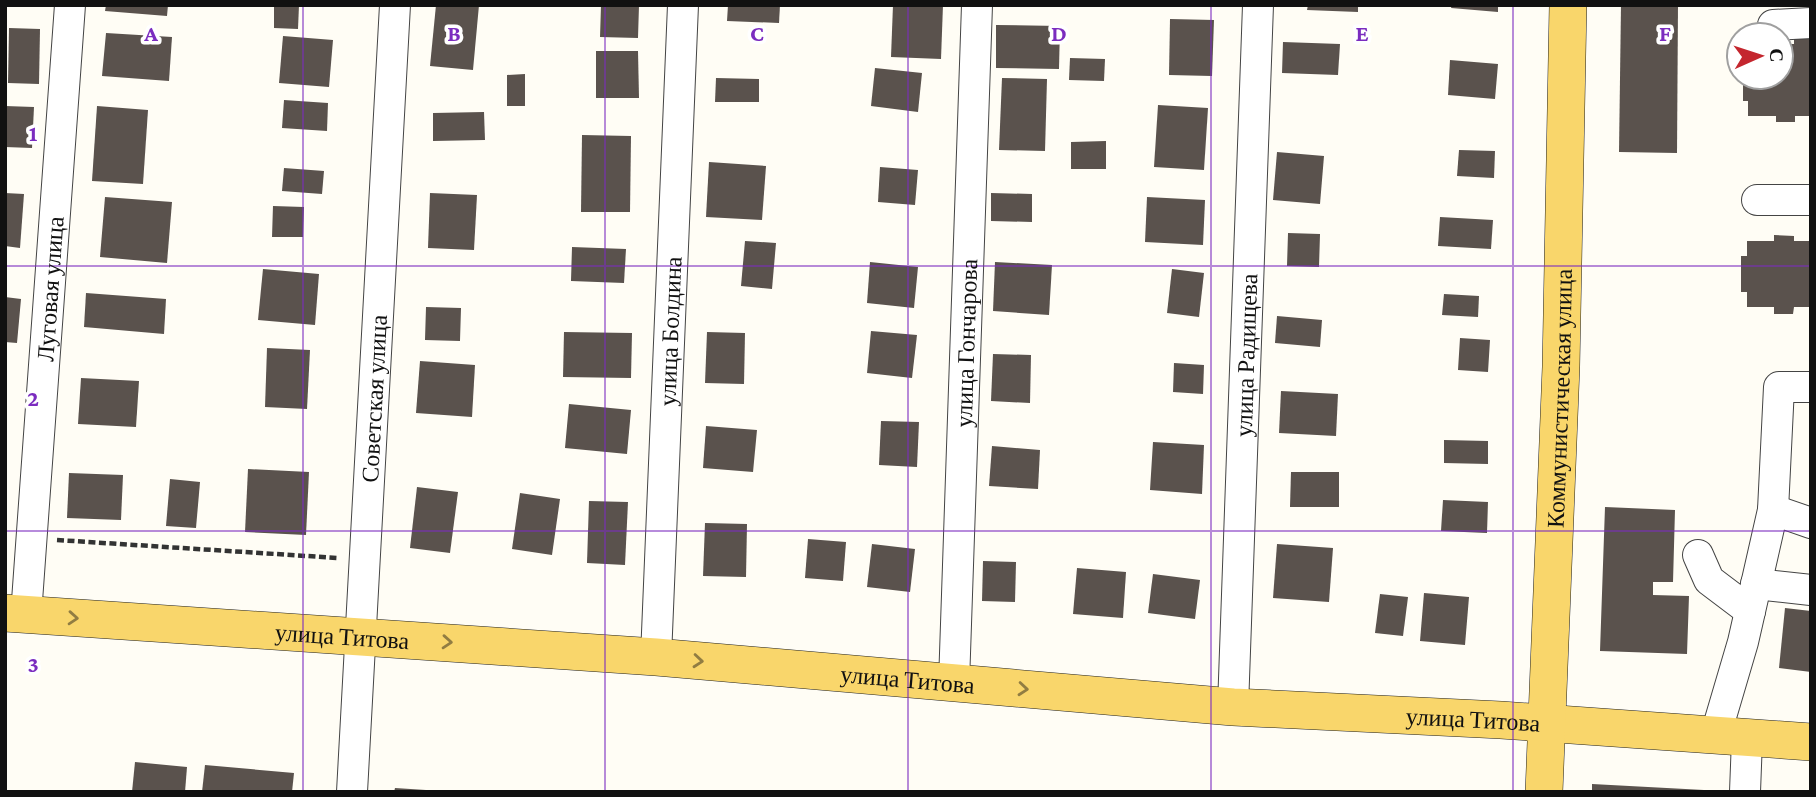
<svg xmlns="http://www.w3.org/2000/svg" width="1816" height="797" font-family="'Crimson Pro',serif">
  <rect width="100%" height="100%" fill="#fffdf5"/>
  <g fill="#5a524d">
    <path d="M106,5H168L167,16L105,11Z"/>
    <path d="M274,5H299L298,29L274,28Z"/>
    <path d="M436,5H479L473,70L430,66Z"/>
    <path d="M601,5H639L638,38L600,37Z"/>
    <path d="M728,5H780L779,23L727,21Z"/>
    <path d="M893,5H943L941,59L891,57Z"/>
    <path d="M1308,5H1358V12L1307,10Z"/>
    <path d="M1452,5H1498V12L1451,8Z"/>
    <path d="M1621,5H1678L1677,153L1619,152Z"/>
    <path d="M1170,19L1214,20L1212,76L1169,75Z"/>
    <path d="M996,25L1060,26L1059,69L996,68Z"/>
    <path d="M9,28L40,29L39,84L8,83Z"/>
    <path d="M1794,28H1811V116H1795V122H1776V116H1748V101H1743V77H1781V44H1794Z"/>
    <path d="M106,33L172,37L169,81L102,76Z"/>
    <path d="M283,36L333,40L329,87L279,83Z"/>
    <path d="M1283,42L1340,44L1338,75L1282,73Z"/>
    <path d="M596,51H638L639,98H596Z"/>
    <path d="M1070,58L1105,59L1104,81L1069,80Z"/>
    <path d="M1450,60L1498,64L1495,99L1448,95Z"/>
    <path d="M875,68L922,73L918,112L871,106Z"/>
    <path d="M525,74V106H507V75Z"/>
    <path d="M716,78L759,79V102H715Z"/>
    <path d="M1002,78L1047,79L1045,151L999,150Z"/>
    <path d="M284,100L328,103L327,131L282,128Z"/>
    <path d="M1158,105L1208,108L1204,170L1154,167Z"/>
    <path d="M5,106L34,107L32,148L5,147Z"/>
    <path d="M97,106L148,110L143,184L92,181Z"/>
    <path d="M484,112L485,140L433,141V113Z"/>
    <path d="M582,135L631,136L630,212H581Z"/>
    <path d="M1106,141V169H1071V142Z"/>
    <path d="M1459,150L1495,151L1494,178L1457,176Z"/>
    <path d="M1277,152L1324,156L1320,204L1273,200Z"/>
    <path d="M709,162L766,166L762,220L706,217Z"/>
    <path d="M880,167L918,170L915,205L878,202Z"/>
    <path d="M284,168L324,171L322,194L282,191Z"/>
    <path d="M5,193L24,194L20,248L5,246Z"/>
    <path d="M430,193L477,195L474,250L428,248Z"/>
    <path d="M991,193L1032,194V222L991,221Z"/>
    <path d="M105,197L172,202L167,263L100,257Z"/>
    <path d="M1147,197L1205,200L1203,245L1145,242Z"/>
    <path d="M273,206L304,207L303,237H272Z"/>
    <path d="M1440,217L1493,220L1491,249L1438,246Z"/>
    <path d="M1288,233L1320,234L1319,267L1287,266Z"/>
    <path d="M1774,235L1794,236V241H1811V307H1794L1793,314H1774V307H1747V292H1741V256H1747V241H1774Z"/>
    <path d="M745,241L776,243L772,289L741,286Z"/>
    <path d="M572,247L626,249L624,283L571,281Z"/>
    <path d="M870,262L918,267L914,308L867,303Z"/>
    <path d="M995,262L1052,265L1049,315L993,311Z"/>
    <path d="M263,269L319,274L315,325L258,320Z"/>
    <path d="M1172,269L1204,273L1199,317L1167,313Z"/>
    <path d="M86,293L166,299L164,334L84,327Z"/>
    <path d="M1444,294L1479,296L1478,317L1442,315Z"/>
    <path d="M5,297L21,299L17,343L5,342Z"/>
    <path d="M426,307L461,308L460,341L425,340Z"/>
    <path d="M1277,316L1322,320L1320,347L1275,343Z"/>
    <path d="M871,331L917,335L912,378L867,373Z"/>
    <path d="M564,332L632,333L631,378L563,377Z"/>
    <path d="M707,332L745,333L744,384L705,383Z"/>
    <path d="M1460,338L1490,340L1488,372L1458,370Z"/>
    <path d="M267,348L310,350L307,409L265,407Z"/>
    <path d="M993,354L1031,355L1030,403L991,401Z"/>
    <path d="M420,361L475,365L472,417L416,413Z"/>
    <path d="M1174,363L1204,365L1203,394L1173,392Z"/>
    <path d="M81,378L139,381L136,427L78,424Z"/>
    <path d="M1281,391L1338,394L1336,436L1279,433Z"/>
    <path d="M569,404L631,410L627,454L565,448Z"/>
    <path d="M881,421L919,422L917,467L879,465Z"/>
    <path d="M706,426L757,430L753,472L703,468Z"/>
    <path d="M1444,440L1488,441V464L1444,463Z"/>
    <path d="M1153,442L1204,445L1202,494L1150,490Z"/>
    <path d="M992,446L1040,450L1038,489L989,486Z"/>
    <path d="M248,469L309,472L306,535L245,532Z"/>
    <path d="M1291,472H1339V507H1290Z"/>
    <path d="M69,473L123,475L121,520L67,518Z"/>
    <path d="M170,479L200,482L196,528L166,526Z"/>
    <path d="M417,487L458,492L450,553L410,548Z"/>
    <path d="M520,493L560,499L552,555L512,549Z"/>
    <path d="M1443,500L1488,502L1487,533L1441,531Z"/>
    <path d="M589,501L628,502L625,565L587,563Z"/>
    <path d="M1605,507L1675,510L1673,582H1653V595L1689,596L1687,654L1600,651Z"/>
    <path d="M705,523L747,524L746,577L703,576Z"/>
    <path d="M808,539L846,542L843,581L805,578Z"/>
    <path d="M872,544L915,549L910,592L867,587Z"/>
    <path d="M1277,544L1333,548L1329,602L1273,598Z"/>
    <path d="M983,561L1016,562L1015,602L982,601Z"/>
    <path d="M1077,568L1126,572L1123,618L1073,614Z"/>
    <path d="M1153,574L1200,580L1195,619L1148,613Z"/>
    <path d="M1424,593L1469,597L1465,645L1420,641Z"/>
    <path d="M1380,594L1408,597L1403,636L1375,633Z"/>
    <path d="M1785,608L1811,611V672L1779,668Z"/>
    <path d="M135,762L187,767L185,792H132Z"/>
    <path d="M205,765L294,773L292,792H202Z"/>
    <path d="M1592,784L1704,790V792H1592Z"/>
    <path d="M395,788L426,790V792H394Z"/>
  </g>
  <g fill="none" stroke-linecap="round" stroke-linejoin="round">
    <g stroke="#444" stroke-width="32">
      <g id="minor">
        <path d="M1773,25L1811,23"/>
        <path d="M1757,200H1811"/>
        <path d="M1773,510L1811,523"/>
        <path d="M1698,555L1709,580L1750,611"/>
        <path d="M1756,584L1811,590"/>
        <path id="s1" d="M26,615L70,5"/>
        <path id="s2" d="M656,657L683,5"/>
        <path id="s3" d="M954,683L977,5"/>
        <path id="s4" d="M1233,707L1258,5"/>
        <path d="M1715,737L1743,642L1773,510L1779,387H1811"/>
        <path id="s5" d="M352,792L395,5"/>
        <path d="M1745,792L1747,739"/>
      </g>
    </g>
    <g stroke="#222" stroke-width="38">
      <g id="major">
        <path id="s6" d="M5,613L656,657L1233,707L1501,720L1811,742"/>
        <path id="s7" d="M1544,792L1561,367L1568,5"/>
      </g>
    </g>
    <path stroke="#333" stroke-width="4.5" stroke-dasharray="7 3.5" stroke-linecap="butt" d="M57,540L338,558"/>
    <use href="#minor" stroke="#fff" stroke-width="30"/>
    <use href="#major" stroke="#f9d66b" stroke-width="37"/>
  </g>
  <defs><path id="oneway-chevron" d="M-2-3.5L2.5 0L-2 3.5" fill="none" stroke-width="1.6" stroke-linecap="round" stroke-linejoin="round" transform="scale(1.75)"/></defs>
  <g stroke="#917d42">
    <use href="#oneway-chevron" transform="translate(73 618) rotate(4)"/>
    <use href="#oneway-chevron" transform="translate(447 642) rotate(4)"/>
    <use href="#oneway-chevron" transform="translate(698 661) rotate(5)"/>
    <use href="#oneway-chevron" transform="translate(1023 689) rotate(5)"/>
  </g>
  <path fill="none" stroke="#7b2cbf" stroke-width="2" stroke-opacity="0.55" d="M303,5V792M605,5V792M908,5V792M1211,5V792M1513,5V792M5,266H1811M5,531H1811"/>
  <g text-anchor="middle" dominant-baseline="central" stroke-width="7" stroke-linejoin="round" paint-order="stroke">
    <g font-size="24" fill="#111" stroke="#fff">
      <text stroke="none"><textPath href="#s1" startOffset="327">Луговая улица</textPath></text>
      <text stroke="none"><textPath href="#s2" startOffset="326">улица Болдина</textPath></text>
      <text stroke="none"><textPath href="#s3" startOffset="340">улица Гончарова</textPath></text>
      <text stroke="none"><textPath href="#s4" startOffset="352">улица Радищева</textPath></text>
      <text stroke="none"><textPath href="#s5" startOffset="394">Советская улица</textPath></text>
      <text stroke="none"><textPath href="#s7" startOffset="394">Коммунистическая улица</textPath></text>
      <text stroke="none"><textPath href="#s6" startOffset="338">улица Титова</textPath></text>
      <text stroke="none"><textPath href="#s6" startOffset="905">улица Титова</textPath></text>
      <text stroke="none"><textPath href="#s6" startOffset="1472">улица Титова</textPath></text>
    </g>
  </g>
  <g font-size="23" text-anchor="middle" font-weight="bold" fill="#7b2cbf" stroke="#fff" stroke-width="7" stroke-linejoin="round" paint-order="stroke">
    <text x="151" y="41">A</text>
    <text x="454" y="41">B</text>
    <text x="757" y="41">C</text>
    <text x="1059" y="41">D</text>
    <text x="1362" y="41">E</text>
    <text x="1665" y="41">F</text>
    <text x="33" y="141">1</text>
    <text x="33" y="406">2</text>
    <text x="33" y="672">3</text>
  </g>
  <rect width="1816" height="797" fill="none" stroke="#111111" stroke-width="14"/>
  <g transform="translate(1760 56) rotate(87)"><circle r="33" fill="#ffffff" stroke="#a0a0a0" stroke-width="2"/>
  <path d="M0-5L12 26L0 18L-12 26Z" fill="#c4262e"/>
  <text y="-10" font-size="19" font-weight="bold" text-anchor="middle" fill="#111111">С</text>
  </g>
</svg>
